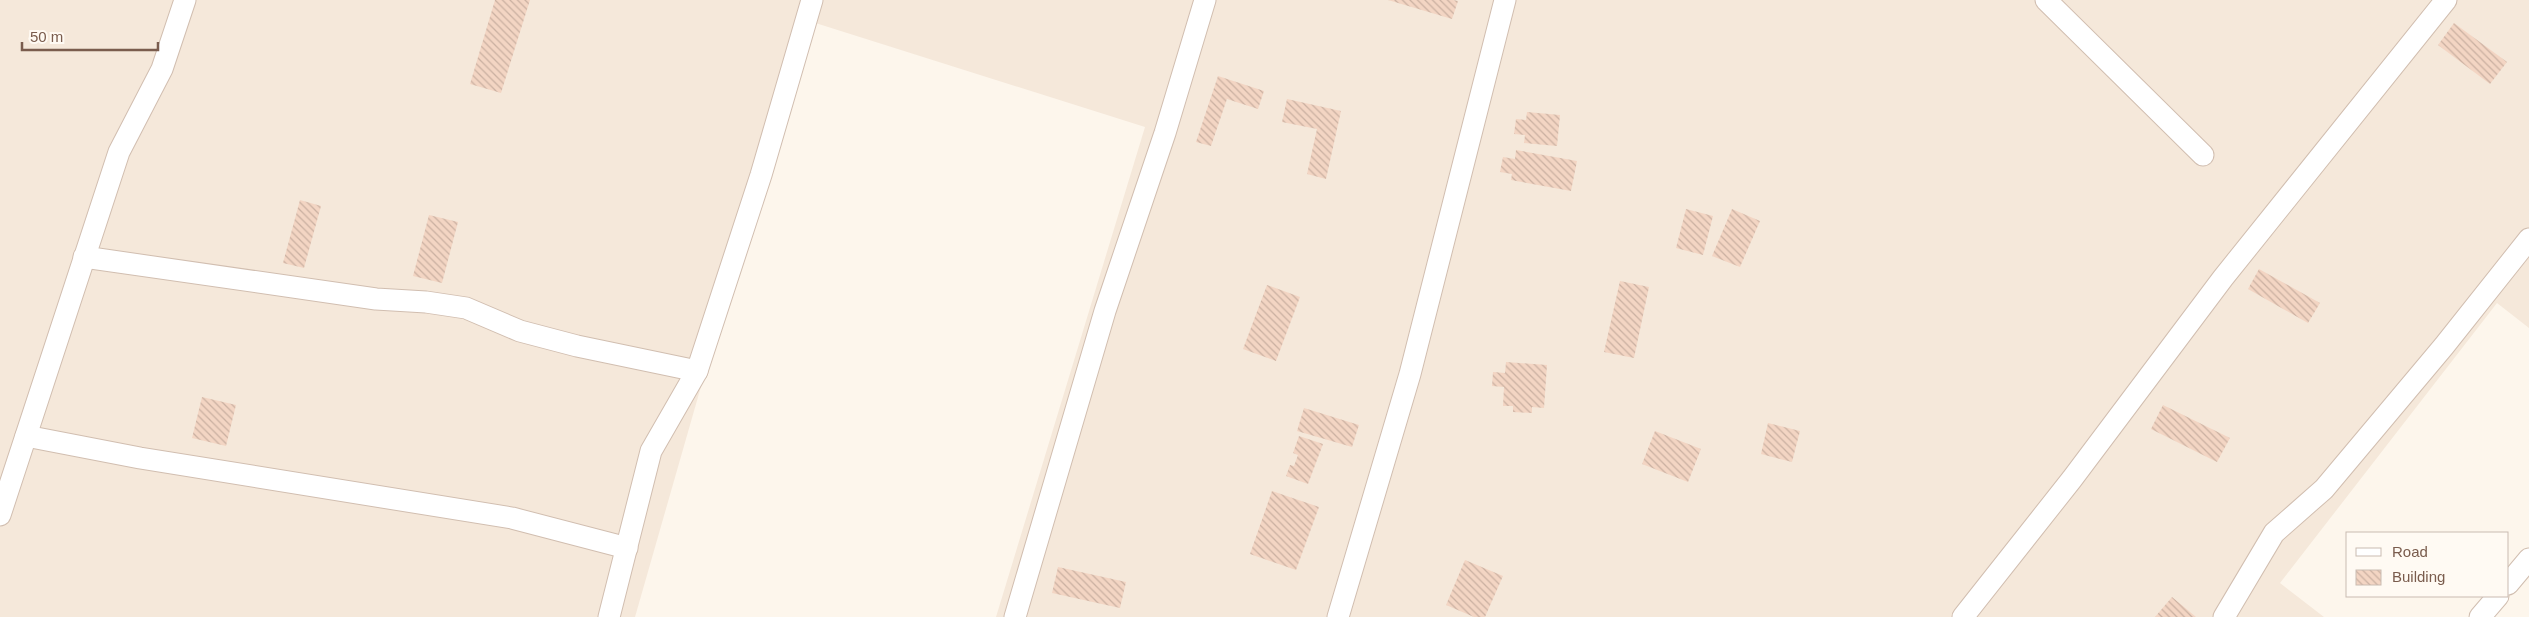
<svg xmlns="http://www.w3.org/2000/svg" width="2529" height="617" font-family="Arial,sans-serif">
  <defs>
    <pattern id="building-back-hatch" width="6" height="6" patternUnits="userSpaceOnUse" patternTransform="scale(1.25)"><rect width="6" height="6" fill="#f3d5c3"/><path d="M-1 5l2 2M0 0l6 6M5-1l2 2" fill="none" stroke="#cab0a1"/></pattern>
  </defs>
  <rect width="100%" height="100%" fill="#fdf6ec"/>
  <path fill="#f5e8da" d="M0,0H2529V328L2497,303L2280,583L2324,617H996L1145,127L806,20L635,617H0Z"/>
  <g fill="url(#building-back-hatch)">
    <path d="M495,0H530L501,93L470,84Z"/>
    <path d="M1388,0H1453L1458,1L1452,19Z"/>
    <path d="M2454,23L2507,62L2490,84L2438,45Z"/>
    <path d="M1218,76L1264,91L1258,109L1227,99L1211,146L1196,142Z"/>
    <path d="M1287,99L1341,111L1326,179L1307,174L1317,129L1282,122Z"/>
    <path d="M1527,112L1560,115L1557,146L1524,143L1525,135L1514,134L1516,119L1526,120Z"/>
    <path d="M1516,150L1577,161L1571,191L1511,180L1512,174L1500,172L1503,157L1515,159Z"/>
    <path d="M300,200L321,206L304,268L283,263Z"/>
    <path d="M1686,209L1713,216L1703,255L1676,248Z"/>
    <path d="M1732,209L1760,221L1740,267L1712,256Z"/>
    <path d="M429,215L458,222L442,283L413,276Z"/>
    <path d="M2259,269L2320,303L2308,323L2248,289Z"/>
    <path d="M1620,281L1649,287L1634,358L1604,352Z"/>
    <path d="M1267,285L1300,297L1276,361L1243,349Z"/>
    <path d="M1506,362L1547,365L1544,408L1532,407V413L1513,412V406H1503L1504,387L1492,386L1493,372L1505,373Z"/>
    <path d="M202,397L236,405L226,446L192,438Z"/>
    <path d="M2163,405L2230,438L2217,462L2151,429Z"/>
    <path d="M1304,408L1359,425L1352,447L1297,431Z"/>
    <path d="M1768,423L1800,431L1792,462L1761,454Z"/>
    <path d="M1655,431L1701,449L1688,482L1642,464Z"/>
    <path d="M1299,436L1323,444L1308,484L1286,476L1290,465L1294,466L1298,455L1293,453Z"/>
    <path d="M1272,491L1319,507L1296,570L1250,554Z"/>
    <path d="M1465,560L1503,576L1485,617H1474L1446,605Z"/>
    <path d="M1058,567L1126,582L1120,608L1052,593Z"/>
    <path d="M2172,597L2196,617H2155Z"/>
  </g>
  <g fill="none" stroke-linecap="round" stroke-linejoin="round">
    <g stroke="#d1beb0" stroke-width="23">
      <g id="street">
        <path d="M2046,0L2203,155"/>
        <path d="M84,257L376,299L426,302L466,308L520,331L577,346L697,371"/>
        <path d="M26,436L140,458L512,518L627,548"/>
        <path d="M0,515L119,152L162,69L185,0"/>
        <path d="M2508,584L2529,559"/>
        <path d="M609,617L651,451L697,371L761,175L812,0"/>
        <path d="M1015,617L1105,311L1165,133L1205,0"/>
        <path d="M1338,617L1410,374L1505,0"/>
        <path d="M1963,617L2072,479L2223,278L2446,0"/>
        <path d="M2224,617L2274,533L2324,489L2444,346L2529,239"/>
        <path d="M2480,617L2498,596"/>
      </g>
    </g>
    <use href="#street" stroke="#fff" stroke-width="21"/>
  </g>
  <rect x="2346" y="532" width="162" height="65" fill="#fffaf3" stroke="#cabbb1"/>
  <rect x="2356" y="548" width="25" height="8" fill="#ffffff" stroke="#cabbb1"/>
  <text x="2392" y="557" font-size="15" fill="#7a5c4d">Road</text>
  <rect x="2356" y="570" width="25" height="15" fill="url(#building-back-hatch)" stroke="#cabbb1"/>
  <text x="2392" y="582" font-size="15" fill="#7a5c4d">Building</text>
  <path d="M22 42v8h136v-8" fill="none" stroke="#7a5c4d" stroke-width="2.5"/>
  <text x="30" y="42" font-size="15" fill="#7a5c4d" stroke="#fffaf3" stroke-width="4" paint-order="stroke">50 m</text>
</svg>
